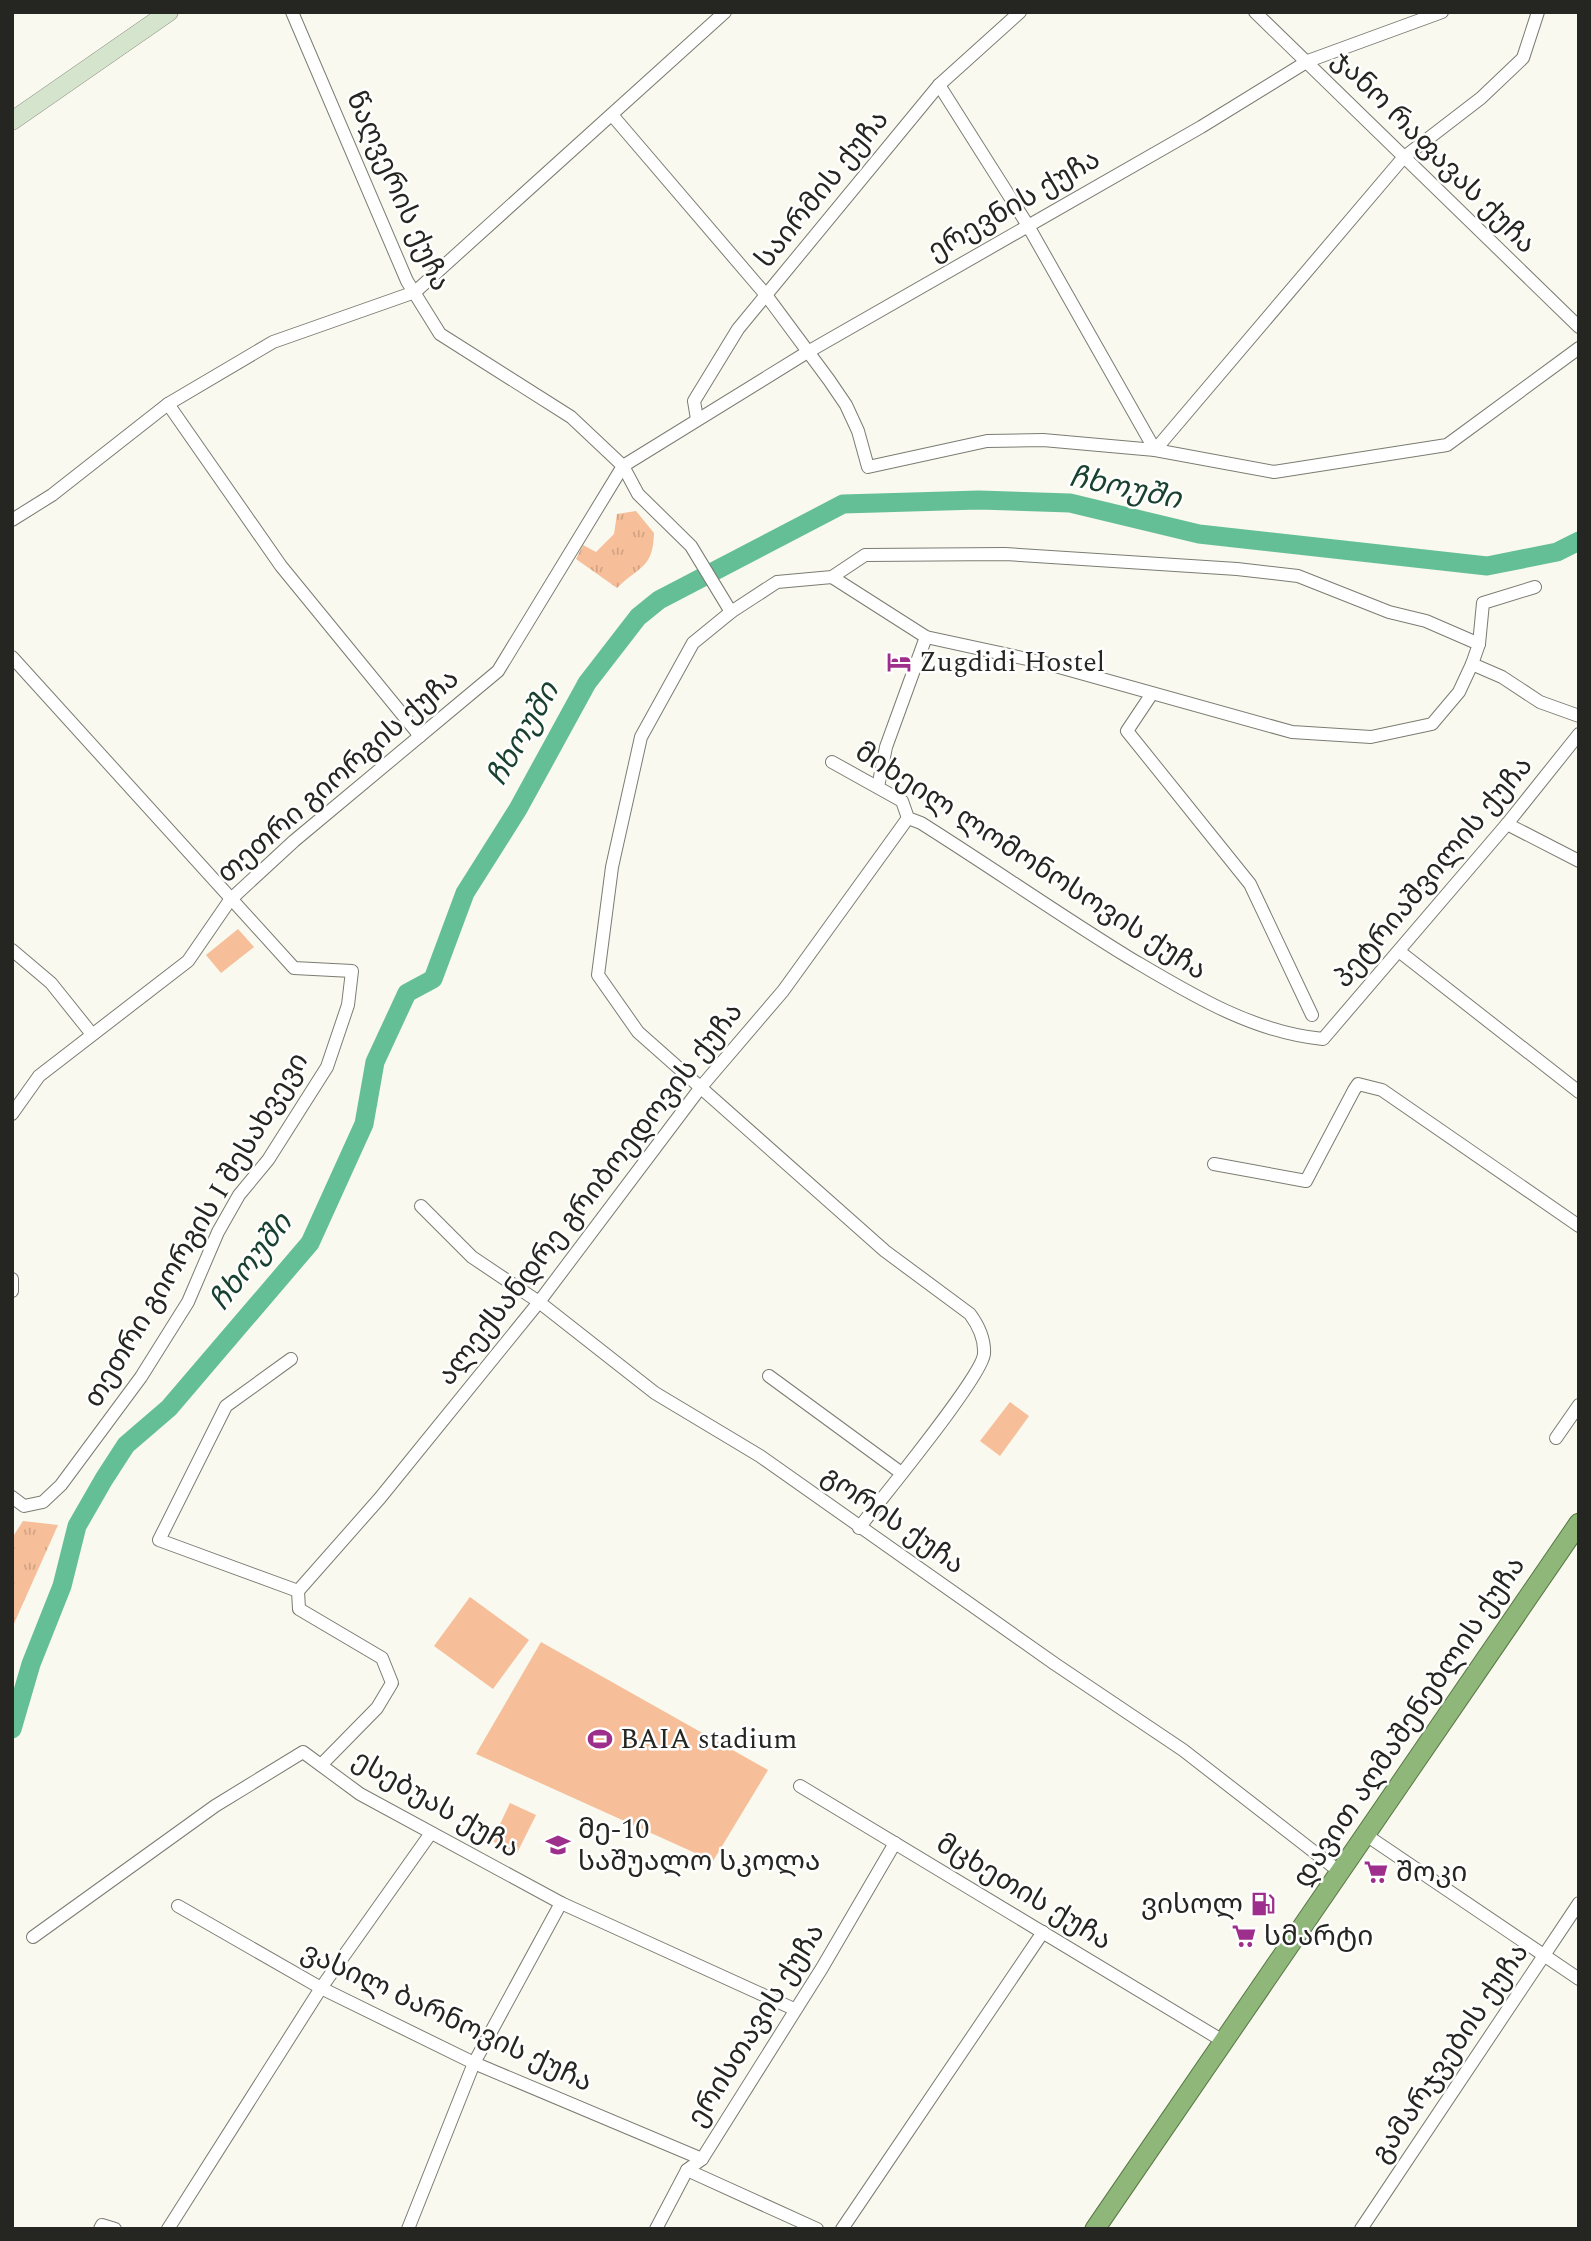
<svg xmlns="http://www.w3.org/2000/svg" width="1591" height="2241" font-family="Spectral,'Noto Sans Georgian',serif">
  <defs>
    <pattern id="grass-tufts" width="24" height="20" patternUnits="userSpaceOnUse" patternTransform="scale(1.75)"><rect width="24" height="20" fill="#f6be99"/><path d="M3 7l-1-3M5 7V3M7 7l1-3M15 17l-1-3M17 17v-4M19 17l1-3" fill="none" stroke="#d3a384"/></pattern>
  </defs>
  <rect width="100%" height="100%" fill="#f9f9ef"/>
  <g fill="url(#grass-tufts)">
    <path d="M636,511L654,533C653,569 639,566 617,588L576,559L583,545L596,552L614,534L617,514Z"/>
    <path d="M23,1521L58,1525L12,1628V1538Z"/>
  </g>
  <g fill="#f6be99">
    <path d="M238,929L254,947L221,973L206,955Z"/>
    <path d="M1010,1402L1029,1416L1000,1456L980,1441Z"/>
    <path d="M470,1597L529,1640L493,1689L434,1646Z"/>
    <path d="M541,1642L768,1770L713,1861L476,1754Z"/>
    <path d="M510,1803L536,1815L517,1853L492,1841Z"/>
  </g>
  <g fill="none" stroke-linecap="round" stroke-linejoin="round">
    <path stroke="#65bf96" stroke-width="19" d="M12,1729L31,1664L62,1586L77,1526L104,1479L126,1445L169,1408L310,1243L364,1124L375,1062L407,993L433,979L465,893L518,809L587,683L638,617L659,600L843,504L979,500L1070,503L1199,534L1487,566L1557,552L1579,541"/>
    <g stroke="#7b7c72" stroke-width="14">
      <g id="minor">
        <path d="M292,12L407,281L440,334L571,417L623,466L638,494L691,546L731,612"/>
        <path d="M1255,12L1579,327"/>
        <path d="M939,85L1027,224L1155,450L1403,158L1481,98L1523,58L1538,12"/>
        <path d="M612,115L766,295L829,380L846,405L858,431L868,467L987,441L1043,440L1155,450L1274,472L1447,445L1579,348"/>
        <path d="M168,404L281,566L420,736"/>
        <path d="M697,419L694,401L738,329L939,85L1020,12"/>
        <path d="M12,520L52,495L168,404L273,342L415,292L725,12"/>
        <path d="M832,577L926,637L1041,662L1292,732L1371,737L1432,724L1459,692L1472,664L1502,677L1540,702L1579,716"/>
        <path d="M1479,644L1483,603L1535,587"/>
        <path d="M12,657L294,968L352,971L348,1005L327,1067L268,1160L239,1195L218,1232L188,1302L141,1377L61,1485L43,1502L24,1506L12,1497"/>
        <path d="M1151,695L1127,731L1250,884L1312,1015"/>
        <path d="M832,762L902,801L908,818L921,823C991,867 1058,914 1128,957C1189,993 1251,1032 1323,1039L1507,824L1579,734"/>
        <path d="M878,787L886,747L926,637"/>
        <path d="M1507,824L1579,861"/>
        <path d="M12,950L51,983L91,1033"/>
        <path d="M1400,952L1579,1092"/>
        <path d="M12,1114L39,1076L188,961L230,900L294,841L498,671L623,466L806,353L1201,127L1308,61L1442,12"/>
        <path d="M1214,1164L1306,1181L1354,1090L1358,1084L1382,1090L1579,1226"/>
        <path d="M421,1206L472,1257L539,1302L655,1393L760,1456L1055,1664L1183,1750L1340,1872"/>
        <path d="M12,1279V1291"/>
        <path d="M291,1359L226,1406L159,1540L298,1591"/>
        <path d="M769,1376L900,1472"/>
        <path d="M1556,1438L1579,1405"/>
        <path d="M859,1528C880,1500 982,1377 984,1354C985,1339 978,1325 970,1314L885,1251L638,1032L598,975L612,867L641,737L693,643L731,612L777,582L832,577L865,555L1005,554L1237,569L1298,576L1389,612L1426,621L1479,644L1472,664"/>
        <path d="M298,1591L380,1498L539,1302L701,1087L783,991L908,818"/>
        <path d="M298,1591L299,1609L382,1658L392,1683L377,1708L321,1765"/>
        <path d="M800,1786L1223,2041"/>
        <path d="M1366,1835L1579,1979"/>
        <path d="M178,1906L321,1988L474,2063L702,2159"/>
        <path d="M33,1937L215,1806L303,1752L360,1794L561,1903L794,2009"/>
        <path d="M687,2170L817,2229"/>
        <path d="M100,2229L102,2225L115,2229"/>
        <path d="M168,2229L321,1988L431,1833"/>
        <path d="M408,2229L474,2063L561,1903"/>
        <path d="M656,2229L687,2170L702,2159L822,1968L895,1843"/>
        <path d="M842,2229L1043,1932"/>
        <path d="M1361,2229L1579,1903"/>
      </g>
    </g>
    <g stroke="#7b7c72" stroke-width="19">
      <path id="secondary" d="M12,121L169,12"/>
    </g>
    <g stroke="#587845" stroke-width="21">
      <path id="trunk" d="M1095,2229L1579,1523"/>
    </g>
    <use href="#minor" stroke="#fff" stroke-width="12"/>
    <use href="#secondary" stroke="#d5e4cd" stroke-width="18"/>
    <use href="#trunk" stroke="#8fb77a" stroke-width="19"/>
  </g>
  <defs>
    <g id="hotel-bare" transform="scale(1.89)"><path d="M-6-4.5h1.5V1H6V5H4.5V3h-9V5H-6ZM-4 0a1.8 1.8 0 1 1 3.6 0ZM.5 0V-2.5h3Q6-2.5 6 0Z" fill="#9e2e8c" stroke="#fff" stroke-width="2.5" paint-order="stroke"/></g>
    <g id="stadium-bare" transform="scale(1.89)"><path d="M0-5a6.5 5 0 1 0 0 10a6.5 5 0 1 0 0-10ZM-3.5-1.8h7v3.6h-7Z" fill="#9e2e8c" stroke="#fff" stroke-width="2.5" paint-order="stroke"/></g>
    <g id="school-bare" transform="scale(1.89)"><path d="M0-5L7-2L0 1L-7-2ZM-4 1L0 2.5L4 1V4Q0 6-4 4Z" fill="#9e2e8c" stroke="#fff" stroke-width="2.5" paint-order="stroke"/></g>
    <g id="supermarket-bare" transform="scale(1.89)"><path d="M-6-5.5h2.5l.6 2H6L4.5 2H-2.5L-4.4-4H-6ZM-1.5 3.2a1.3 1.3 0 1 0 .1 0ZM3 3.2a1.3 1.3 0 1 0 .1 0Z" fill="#9e2e8c" stroke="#fff" stroke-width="2.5" paint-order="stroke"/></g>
    <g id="fuel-bare" transform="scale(1.89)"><path d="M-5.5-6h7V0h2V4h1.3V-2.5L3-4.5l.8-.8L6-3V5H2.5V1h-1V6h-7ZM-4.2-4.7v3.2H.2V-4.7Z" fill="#9e2e8c" stroke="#fff" stroke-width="2.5" paint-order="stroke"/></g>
  </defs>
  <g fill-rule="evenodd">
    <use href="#hotel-bare" x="899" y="662"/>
    <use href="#stadium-bare" x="600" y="1739"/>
    <use href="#school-bare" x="558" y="1845"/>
    <use href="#supermarket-bare" x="1376" y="1872"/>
    <use href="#fuel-bare" x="1263" y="1904"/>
    <use href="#supermarket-bare" x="1244" y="1936"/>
  </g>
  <g text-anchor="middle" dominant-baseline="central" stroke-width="5" stroke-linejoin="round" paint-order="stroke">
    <g font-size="28" fill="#252521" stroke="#fff">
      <text transform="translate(1434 152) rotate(45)">ჯანო რაფავას ქუჩა</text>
      <text transform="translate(822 189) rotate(-51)">საირმის ქუჩა</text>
      <text transform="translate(398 191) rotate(66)">წაღვერის ქუჩა</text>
      <text transform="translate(1014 205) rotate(-30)">ერევნის ქუჩა</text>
      <text transform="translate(338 776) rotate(-41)">თეთრი გიორგის ქუჩა</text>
      <text transform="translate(1031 861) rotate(33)">მიხეილ ლომონოსოვის ქუჩა</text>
      <text transform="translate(1433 872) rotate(-50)">პეტრიაშვილის ქუჩა</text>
      <text transform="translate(590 1194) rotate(-52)">ალექსანდრე გრიბოედოვის ქუჩა</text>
      <text transform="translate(196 1230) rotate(-59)">თეთრი გიორგის I შესახვევი</text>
      <text transform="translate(893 1520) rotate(35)">გორის ქუჩა</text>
      <text transform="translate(1409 1722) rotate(-56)">დავით აღმაშენებლის ქუჩა</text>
      <text transform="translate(436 1804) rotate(30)">ესებუას ქუჩა</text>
      <text transform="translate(1024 1892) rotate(31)">მცხეთის ქუჩა</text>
      <text transform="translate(447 2017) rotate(25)">ვასილ ბარნოვის ქუჩა</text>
      <text transform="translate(756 2025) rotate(-58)">ერისთავის ქუჩა</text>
      <text transform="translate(1450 2053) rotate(-56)">გამარჯვების ქუჩა</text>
    </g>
    <g font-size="28" fill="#252521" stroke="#fff" text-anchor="start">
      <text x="919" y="662">Zugdidi Hostel</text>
      <text x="620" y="1739">BAIA stadium</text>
      <text x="578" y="1829">მე-10<tspan x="578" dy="32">საშუალო სკოლა</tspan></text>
      <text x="1396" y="1872">შოკი</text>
      <text x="1243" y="1904" text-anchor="end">ვისოლ</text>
      <text x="1264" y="1936">სმარტი</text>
    </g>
    <g font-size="30" font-style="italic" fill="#19412f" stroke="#fff">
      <text transform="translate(1125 488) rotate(12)">ჩხოუში</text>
      <text transform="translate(523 734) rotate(-60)">ჩხოუში</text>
      <text transform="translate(251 1262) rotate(-52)">ჩხოუში</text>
    </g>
  </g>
  <rect width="1591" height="2241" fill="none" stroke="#252521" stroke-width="28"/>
</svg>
